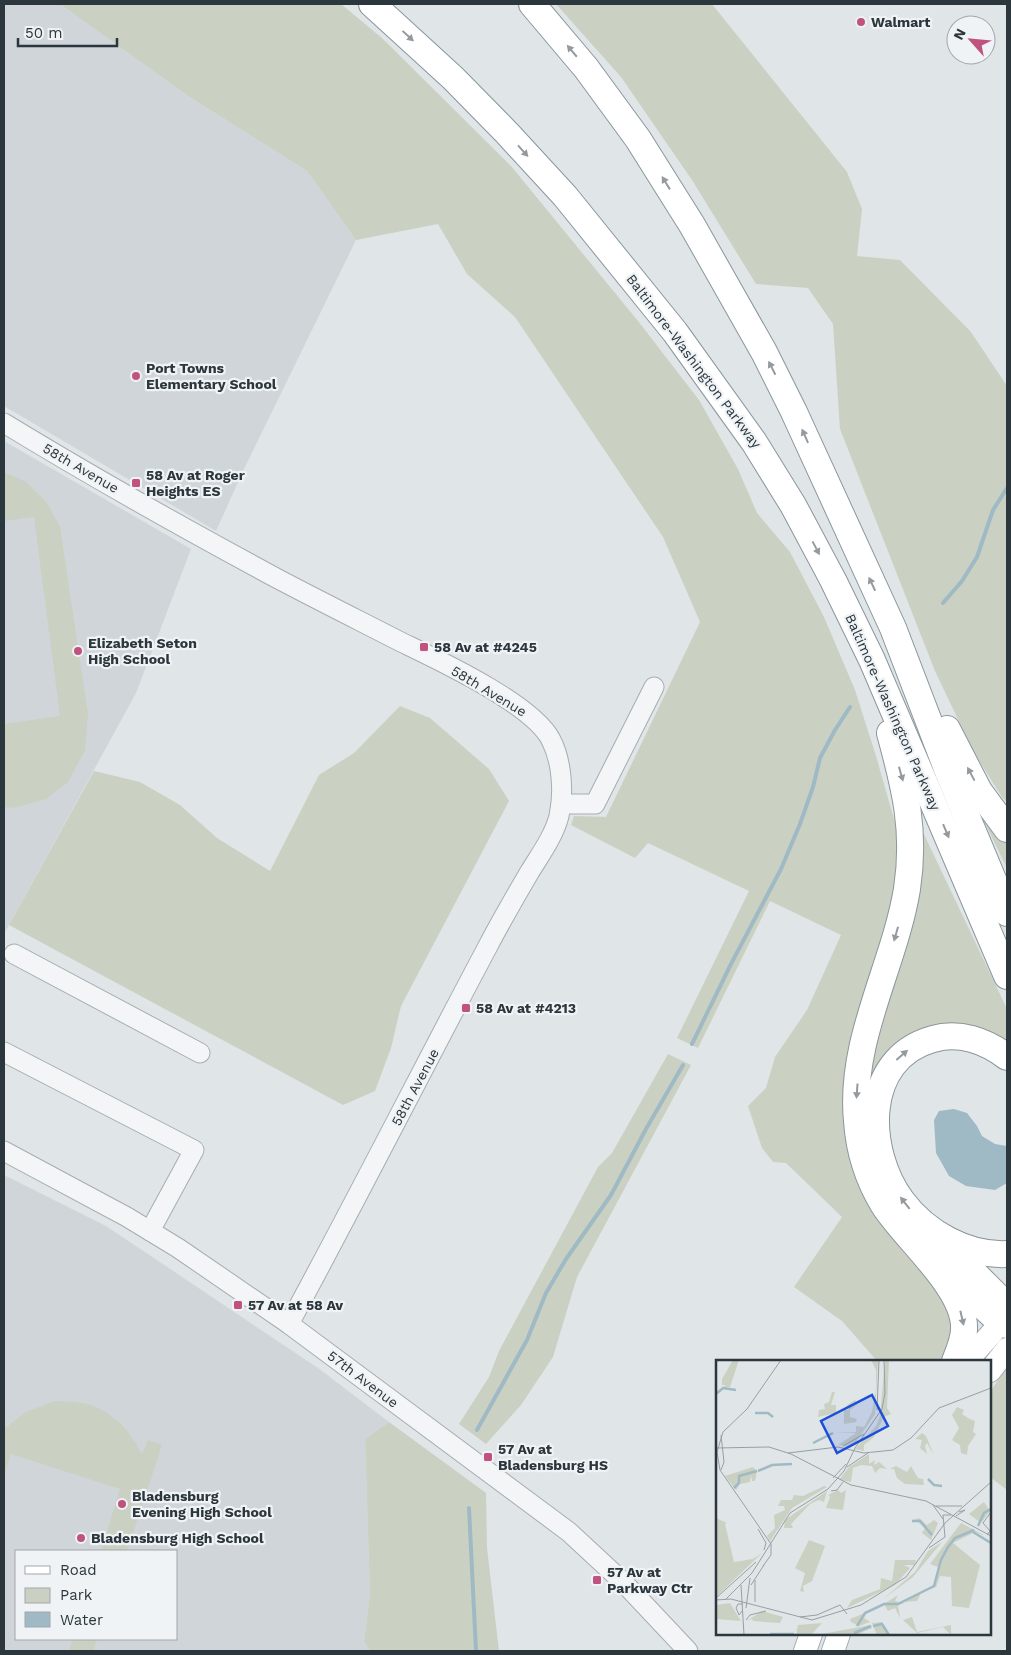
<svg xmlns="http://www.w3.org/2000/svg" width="1011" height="1655" font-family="'Work Sans',sans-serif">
  <rect width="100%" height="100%" fill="#e0e5e8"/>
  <g fill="#cfd5d9" fill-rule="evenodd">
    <path d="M4,4H60L188,96L307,171L356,240L243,471L216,531L4,406Z"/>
    <path d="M4,441L191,549L136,693L4,934Z"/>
    <path d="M4,1175L106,1226L318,1368L389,1422L365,1439L370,1595L364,1641L370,1651H4ZM16,1551H176V1639H16Z"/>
  </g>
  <g fill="#cad1c2">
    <path d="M60,4H341L382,38L511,166L638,321L699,400L738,469L757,513L790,552L824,617L855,690L876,756L896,826L900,864L891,920L850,1044L936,1286L948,1311L953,1336L940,1361H877L842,1321L794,1287L842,1217L786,1163L773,1162L762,1148L748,1106L766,1088L775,1057L807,1010L841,935L770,901L698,1048L677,1038L749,891L648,843L635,858L571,825L574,816L606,817L700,622L663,537L515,317L467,274L438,224L356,240L307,171L188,96Z"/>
    <path d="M556,4H712L847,172L862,209L857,256L900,260L971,332L1007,386V802L1002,797L973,751L935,671L840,429L833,324L808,288L756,284L692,180L621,77Z"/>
    <path d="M4,472L26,482L47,503L60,527L88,714L85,750L68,782L46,799L13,808L4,807V724L60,716L34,517L4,521Z"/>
    <path d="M400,706L430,718L489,769L509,801L401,1006L391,1048L375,1091L343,1105L9,925L94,771L140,782L180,805L217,838L270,871L319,775L354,753Z"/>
    <path d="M985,811L1007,843V868L980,813Z"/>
    <path d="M921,828L1007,1009V1051L970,1032L876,1076L910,1229L864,1066Z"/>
    <path d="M668,1054L691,1065L577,1277L553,1357L521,1405L486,1444L459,1424L489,1377L499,1351L598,1167L612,1153Z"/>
    <path d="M1007,1367V1490L990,1477V1392Z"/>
    <path d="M55,1401C65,1402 77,1401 87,1404C115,1413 128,1429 142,1454L148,1440L162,1445L127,1551H101L120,1489L11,1454L4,1475V1429L26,1412Z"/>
    <path d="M389,1422L486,1493L487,1548L499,1651H370L364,1641L370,1595L365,1439Z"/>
    <path d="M73,1639H97L93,1651H69Z"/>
  </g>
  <path fill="#9fbac4" d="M954,1109L967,1113L977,1126L982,1136L995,1144L1007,1146V1183L995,1190L966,1186L949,1176L936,1153L934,1120L939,1111Z"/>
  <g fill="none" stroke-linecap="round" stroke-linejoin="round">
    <g stroke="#9fbac4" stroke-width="4">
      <path d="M943,603L962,581L977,557L993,510L1007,488"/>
      <path d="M692,1044L731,964L781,869L800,824L813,787L820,758L835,730L850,707"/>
      <path d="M477,1430L527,1340L546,1293L566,1259L611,1195L646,1129L683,1065"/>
      <path d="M469,1508L476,1651"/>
    </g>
    <g stroke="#a6adb1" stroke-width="21">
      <g id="minor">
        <path d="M4,423C94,478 187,530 280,580C320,601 360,621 401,642C438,660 533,704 551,740C562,761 564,793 559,816C554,836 540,855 529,873C515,897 501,921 488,946C421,1072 357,1199 289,1324"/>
        <path d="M561,804H595L654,687"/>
        <path d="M14,954L200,1053"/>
        <path d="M4,1052L194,1150L150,1231"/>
        <path d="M4,1151L127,1217L178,1248L289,1324L569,1532L624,1583L688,1651"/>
      </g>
    </g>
    <g stroke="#a1acb2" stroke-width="24">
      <g id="major">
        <path d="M967,1361L1007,1316"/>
        <path d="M990,1371L1007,1349"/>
        <path d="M805,1651L811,1634"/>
        <path d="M833,1651L839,1634"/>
      </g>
    </g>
    <g stroke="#89969d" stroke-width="28">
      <g id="highway">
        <path d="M372,4L453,78L507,133L565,196L675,332L754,442L793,505L833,580L872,660L1007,976"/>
        <path d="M532,4L586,68L638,139L692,225L764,352L794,412L893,628L949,774L1007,913"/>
        <path d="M947,729L979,791L1007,829"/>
        <path d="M890,733C905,788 916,831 907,889C894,967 849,1040 857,1121C859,1150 868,1179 883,1204C903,1237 966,1288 964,1329C964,1340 959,1351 955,1361"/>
        <path d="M1007,1057C986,1041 959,1031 933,1039C861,1059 865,1151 902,1201C926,1233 967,1256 1007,1254"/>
        <path d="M942,1241L1005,1304"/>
        <path d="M951,1277L1001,1323L1007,1325"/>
      </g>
    </g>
    <use href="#minor" stroke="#f3f5f6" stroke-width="19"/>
    <use href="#major" stroke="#fff" stroke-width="22"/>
    <use href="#highway" stroke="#fff" stroke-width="26"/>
  </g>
  <defs><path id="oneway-solid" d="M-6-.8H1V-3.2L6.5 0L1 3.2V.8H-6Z" transform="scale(1.25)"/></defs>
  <g fill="#959a9e">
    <use href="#oneway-solid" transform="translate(408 36) rotate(43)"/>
    <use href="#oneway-solid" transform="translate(572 51) rotate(-130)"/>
    <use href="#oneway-solid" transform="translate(523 151) rotate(48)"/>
    <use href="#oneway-solid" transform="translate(666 183) rotate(-122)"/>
    <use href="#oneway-solid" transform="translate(772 368) rotate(-117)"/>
    <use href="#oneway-solid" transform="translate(805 436) rotate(-114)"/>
    <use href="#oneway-solid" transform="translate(816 548) rotate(62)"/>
    <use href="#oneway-solid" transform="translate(872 584) rotate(-115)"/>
    <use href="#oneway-solid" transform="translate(901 774) rotate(74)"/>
    <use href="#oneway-solid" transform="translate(971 774) rotate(-118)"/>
    <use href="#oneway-solid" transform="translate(946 831) rotate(67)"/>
    <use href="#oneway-solid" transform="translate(896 934) rotate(106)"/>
    <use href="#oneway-solid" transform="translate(902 1055) rotate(-41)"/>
    <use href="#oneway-solid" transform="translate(857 1091) rotate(94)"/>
    <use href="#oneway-solid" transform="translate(905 1203) rotate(-128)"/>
    <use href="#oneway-solid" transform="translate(962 1318) rotate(77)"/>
  </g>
  <g fill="#c0527f" stroke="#f0f3f5" stroke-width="2">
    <circle cx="861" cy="22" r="5"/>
    <circle cx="136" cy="376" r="5"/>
    <rect x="131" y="478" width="10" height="10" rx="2.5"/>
    <rect x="419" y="642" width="10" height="10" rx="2.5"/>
    <circle cx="78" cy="651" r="5"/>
    <rect x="461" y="1003" width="10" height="10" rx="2.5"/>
    <rect x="233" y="1300" width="10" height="10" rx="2.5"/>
    <rect x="483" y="1452" width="10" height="10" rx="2.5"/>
    <circle cx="122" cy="1504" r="5"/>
    <circle cx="81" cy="1538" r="5"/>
    <rect x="592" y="1575" width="10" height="10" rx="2.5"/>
  </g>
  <g text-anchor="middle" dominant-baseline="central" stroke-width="4.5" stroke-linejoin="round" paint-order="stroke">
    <g font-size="14" font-weight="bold" fill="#2b363d" stroke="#f0f3f5" text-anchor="start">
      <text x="871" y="22">Walmart</text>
      <text x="146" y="368">Port Towns<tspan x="146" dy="16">Elementary School</tspan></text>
      <text x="146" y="475">58 Av at Roger<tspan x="146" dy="16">Heights ES</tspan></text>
      <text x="88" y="643">Elizabeth Seton<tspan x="88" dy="16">High School</tspan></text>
      <text x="434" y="647">58 Av at #4245</text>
      <text x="476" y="1008">58 Av at #4213</text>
      <text x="248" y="1305">57 Av at 58 Av</text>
      <text x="498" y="1449">57 Av at<tspan x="498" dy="16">Bladensburg HS</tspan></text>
      <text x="132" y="1496">Bladensburg<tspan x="132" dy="16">Evening High School</tspan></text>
      <text x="91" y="1538">Bladensburg High School</text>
      <text x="607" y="1572">57 Av at<tspan x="607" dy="16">Parkway Ctr</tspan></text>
    </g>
    <g font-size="14" fill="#2b363d" stroke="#f0f3f5">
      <text transform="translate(694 361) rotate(53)">Baltimore-Washington Parkway</text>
      <text transform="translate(81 468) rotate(30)">58th Avenue</text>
      <text transform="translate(489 691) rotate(31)">58th Avenue</text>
      <text transform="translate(893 712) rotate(66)">Baltimore-Washington Parkway</text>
      <text transform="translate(415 1087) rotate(-62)">58th Avenue</text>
      <text transform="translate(363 1379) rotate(37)">57th Avenue</text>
    </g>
  </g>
  <g transform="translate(716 1360)">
    <rect width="275" height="275" fill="#e0e5e8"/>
    <path d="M17,0H23L14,27L6,28L10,25H6V19ZM155,0H162L159,54L140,82L130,86L122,85L140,73L119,72H140V66L148,67L156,52L160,29V10ZM169,0H173L171,48L175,54L168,57L158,77L148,85V91L139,89L160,66L164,56ZM116,32H119L115,45H120V53L102,57L103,50L109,49L108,44L113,42ZM139,40L142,44L134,50V57L141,59L140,62L128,64V50H133L131,45ZM241,47L248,50L246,54L252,58L259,61L257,72L260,74L252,86L251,95L245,93L244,85L236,80L243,68L236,55ZM206,73L210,76L218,95L211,83L209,86L211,94L204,88L206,80L199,79ZM153,94V104L159,100L158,105L163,102L171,109L164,108L159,113L156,106L145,105L137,108L135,122L123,120L133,107ZM180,106L191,112L195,106L202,118L207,119L208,125L189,124L181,118L178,109H174ZM37,107L41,111L39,121H36L35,115L34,122L24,124L20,130L9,116ZM108,126L111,127L76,148L54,181L51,176L59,168L58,155L69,150L68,146H62L65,140H76L78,135L87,136ZM122,130L125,133L130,130L127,150L110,148L114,137L112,135ZM111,131L108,142L103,140L94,144L75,164L77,168H68L69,160ZM268,142L274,151L265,163L253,154ZM0,158L11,163L9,164L18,202L37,199L46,193L0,237ZM203,158L211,165L218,160L222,163L215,180L206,173L209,168L201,161H195ZM245,163L268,175L259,172L237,183L264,205L253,248L236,246L235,217L224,216L220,227L205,233L201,241L189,242L218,225L222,207L214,204ZM93,180L109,186L96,221L87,226L88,232L84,231L89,213L79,208ZM226,182L197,217L167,239L199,212L212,191ZM179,200H200L199,205H188L194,208L179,225L131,248L136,240L164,229L165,218L176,221ZM182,235L179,241L188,243L182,245L184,258L179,248L172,251L168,244ZM14,243L25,261L0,259V245ZM46,251L67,257L64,263L37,261L36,259L31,261ZM151,252L148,258L154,262L143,266L135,262L134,259ZM196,257L201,272L235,265V275L227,267L201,273L187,260ZM166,262L168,267L174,275H161L156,263ZM106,263L95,275H80L82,265ZM155,265L156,268L140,275H100Z" fill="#cad1c2"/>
    <path fill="none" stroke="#9fbac4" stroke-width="2.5" d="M0,34L7,28L20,30M39,53H52L57,57M97,83L117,73M42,111L56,105L76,104M212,119L218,125L226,126M18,128L23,123V116L41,111M196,161H204L216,175M262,166L268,153L275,149M257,172L275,183M141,266L149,253L168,244H182L218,226L225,200L232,187L239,178L258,170M157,266L166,264L173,275M138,273L155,266M54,274H78"/>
    <path fill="none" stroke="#989fa4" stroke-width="1" d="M161,50L163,0M127,86L148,74M0,88L53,87L75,94L135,125L210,141L275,176M72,93L122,87L148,93L177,90L195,78L223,48L275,28M131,107L152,93M5,110L8,102L5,75M117,118L130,104M115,131L121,130L127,122M217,145L227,159M220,146H246M240,156L249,150L243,152M42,169L50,183L48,190M271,175L274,171L267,163L275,152M213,188L229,177L227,155H235M47,206L55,195V184L4,110L1,92L7,72L31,49L65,0M39,220V242M25,225L28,275M35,225L48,205M0,238L40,202M10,239L36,213L74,153L112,129L128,111L139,88L166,49L169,33L168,0M0,240L15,239L96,260L145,245L190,217L229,163L275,122M30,248L34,218M26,251L23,255L20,248L22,244H27M84,257L101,255L124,245L131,254M30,260L34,255L50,251"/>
    <path fill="#1d4ed8" fill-opacity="0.15" stroke="#1d4ed8" stroke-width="2.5" d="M156,35L172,66L121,93L105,61Z"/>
    <rect width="275" height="275" fill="none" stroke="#2b363d" stroke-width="2.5"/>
  </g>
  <rect width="1011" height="1655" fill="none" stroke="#2b363d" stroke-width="10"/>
  <rect x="15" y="1550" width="162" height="90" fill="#f0f3f5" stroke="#a1a7ab"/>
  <rect x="25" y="1566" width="25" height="8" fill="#ffffff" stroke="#a1a7ab"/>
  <text x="60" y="1575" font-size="15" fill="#2b363d">Road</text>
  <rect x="25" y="1588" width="25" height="15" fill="#cad1c2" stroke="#a1a7ab"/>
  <text x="60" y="1600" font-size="15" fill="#2b363d">Park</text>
  <rect x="25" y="1612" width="25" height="15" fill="#9fbac4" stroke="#a1a7ab"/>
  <text x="60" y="1625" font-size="15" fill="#2b363d">Water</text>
  <g transform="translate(971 40) rotate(297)"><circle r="24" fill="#f0f3f5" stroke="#a1a7ab"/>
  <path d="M0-4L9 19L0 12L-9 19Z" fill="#c0527f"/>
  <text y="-8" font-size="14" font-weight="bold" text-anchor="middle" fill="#2b363d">N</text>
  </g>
  <path d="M18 38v8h99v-8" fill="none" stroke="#2b363d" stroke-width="2.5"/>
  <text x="25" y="38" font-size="15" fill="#2b363d" stroke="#f0f3f5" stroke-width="4" paint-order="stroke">50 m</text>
</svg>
